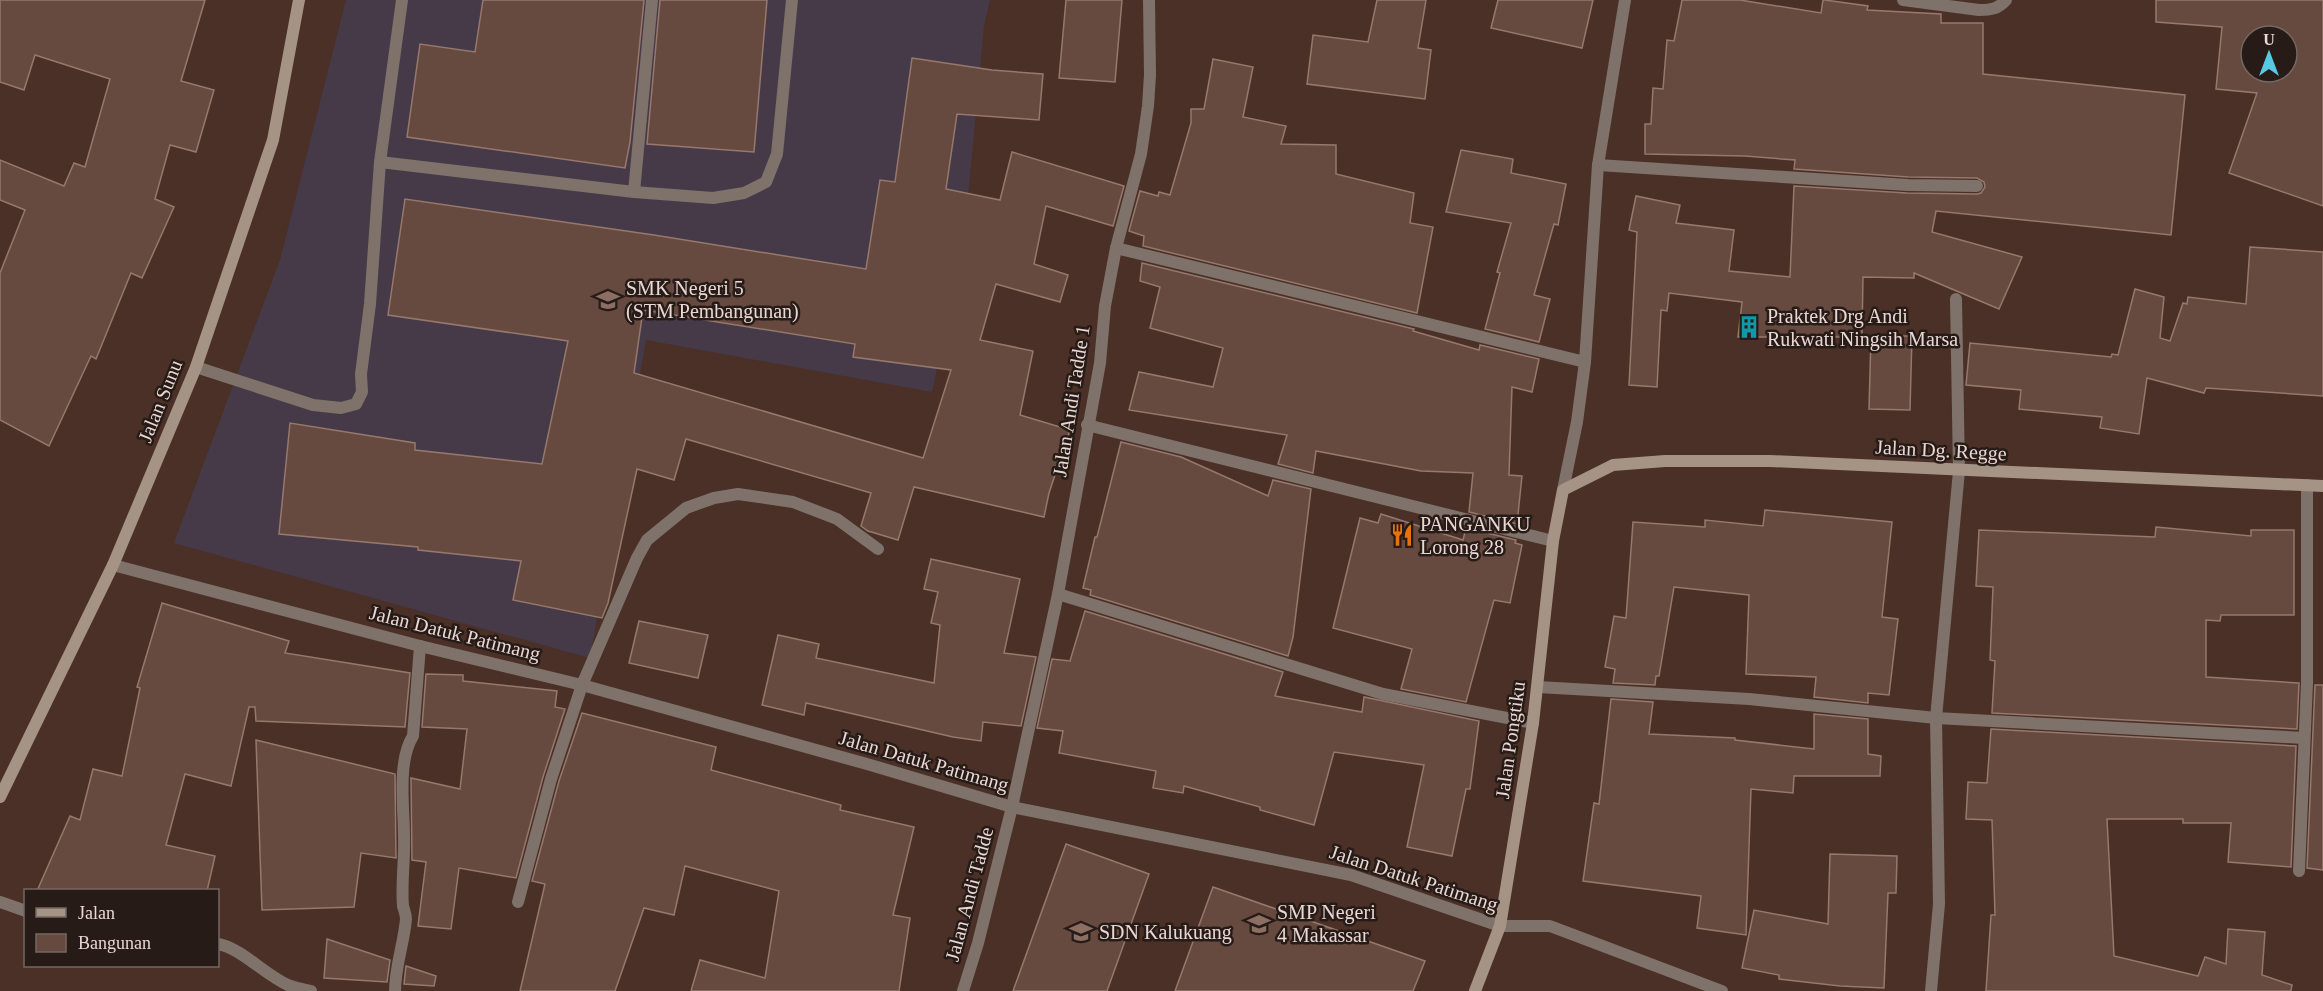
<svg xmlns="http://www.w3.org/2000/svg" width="2323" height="991" font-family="Georgia,serif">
  <rect width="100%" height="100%" fill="#4a3026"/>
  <path fill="#463a49" d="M346,0H990L984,26L964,239L932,392L646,340L590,658L174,543L280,260Z"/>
  <g fill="#664a40" stroke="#96786d" stroke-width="1.5" fill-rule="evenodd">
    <path d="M0,0H205L181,81L214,90L196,152L170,145L155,199L174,207L142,278L131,273L96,359L91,356L49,446L0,420V273L25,210L0,200V160L64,186L74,163L85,167L110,79L35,55L24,90L0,82Z"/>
    <path d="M483,0H644L630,142L625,168L407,137L420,44L475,52Z"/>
    <path d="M660,0H767L754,152L647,144Z"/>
    <path d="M1066,0H1122L1115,82L1059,78Z"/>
    <path d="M1377,0H1426L1418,48L1431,50L1425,99L1307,84L1313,35L1368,42Z"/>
    <path d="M1498,0H1593L1582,48L1491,28Z"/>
    <path d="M1682,0H1740L1821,13L1823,0H1825L1868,6L1867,10L1941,14V23H1983V74L2185,95L2171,235L1936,211L1932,232L2022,257L1999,309L1914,273V278L1863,277L1862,337H1738L1742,302L1669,293L1667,311L1661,310L1657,387L1629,385L1637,232L1629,230L1636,196L1680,205L1676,223L1734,230L1729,271L1790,277L1794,186L1907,193L1977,194L1981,193L1985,187L1984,182L1977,178L1908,177L1794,169L1795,160L1745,156L1645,154V124H1651L1653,88L1663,89L1667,40L1674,41Z"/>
    <path d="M2156,0H2323V206L2229,173L2257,93L2216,89L2222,27L2156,22ZM2251,36H2287V72H2251Z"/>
    <path d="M912,58L992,70L1043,74L1039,120L957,114L946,189L1000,200L1012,152L1124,186L1113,226L1046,206L1034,264L1068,275L1060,302L996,284L980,340L1033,351L1020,415L1070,430L1049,493L1044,517L914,487L898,540L868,531L861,526L871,493L686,439L674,480L637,469L608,603L602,618L513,600L521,561L418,550V547L279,534L290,423L415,443V450L542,464L568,341L388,315L405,199L654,235L866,269L880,180L895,182ZM643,310L855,344L853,357L951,370L923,458L634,373Z"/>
    <path d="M1213,59L1253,67L1243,117L1286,126L1281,144L1336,145V174L1414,193L1410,223L1433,227L1417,313L1143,246L1144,236L1129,231L1140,191L1158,196L1159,192L1170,195L1191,123V109H1204Z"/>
    <path d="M1461,150L1513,159L1511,173L1566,184L1558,225L1554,224L1534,295L1550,299L1539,342L1485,329L1500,273L1497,272L1511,223L1446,212Z"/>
    <path d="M2250,247L2323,252V396L2206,388L2204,393L2147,378L2139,434L2100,428L2102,417L2019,409L2021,390L1966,385L1970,343L2111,357L2112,354L2118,355L2135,289L2164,297L2160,338L2170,341L2183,303L2187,304L2188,297L2246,304Z"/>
    <path d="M1142,263L1414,329L1413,331L1479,350L1480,345L1539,359L1532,392L1512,387L1509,475L1522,476L1517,524L1469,512L1473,473L1421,471L1316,451L1313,473L1278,464L1287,435L1129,410L1139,372L1213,387L1223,348L1150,328L1160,287L1140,281Z"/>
    <path d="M1871,336H1912L1910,410L1869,409Z"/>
    <path d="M1121,442L1181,457L1268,496L1273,480L1311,489L1293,637L1288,656L1090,595L1091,590L1083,588L1095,537H1097Z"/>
    <path d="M1765,510L1892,522L1882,617L1898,619L1889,695L1868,693V703L1814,697L1816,677L1746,674L1749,595L1674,587L1659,676H1656L1655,685L1613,683L1615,669L1605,667L1614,616L1626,618L1633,522L1705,527V520L1763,526Z"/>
    <path d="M1381,514L1463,540L1466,528L1516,540L1515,543L1522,545L1510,603L1494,600L1466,702L1401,689L1412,649L1333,628L1360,518L1378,523Z"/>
    <path d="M2156,527L2251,536V530H2294V615H2221L2220,621L2206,620V677L2299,683L2297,729L1992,713L1995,661L1990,660L1993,587L1976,586L1979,530L2155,537Z"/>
    <path d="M931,559L1020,579L1004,653L1036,657L1021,726L983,722L981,741L953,737L806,703L804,715L762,705L778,635L819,644L816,658L934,683L940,625L931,623L938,592L924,589Z"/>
    <path d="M162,603L289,641L285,653L410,673L405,727L256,721L255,707H249L231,786L185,774L166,845L215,856L207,891H37L70,816L80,820L93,769L122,776L140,688L137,687Z"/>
    <path d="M1085,611L1283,672L1275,696L1362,712L1364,697L1479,721L1470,789H1466L1452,856L1407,847L1424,765L1334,752L1314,825L1260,810V807L1184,786L1183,793L1153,788L1156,771L1059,753L1063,731L1037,728L1052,659L1070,661Z"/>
    <path d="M639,621L708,635L698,678L629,663Z"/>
    <path d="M426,674L463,675V681L557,691L555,707L565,709L543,777L516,878L459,868L451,929L418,926L426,862L412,860L411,778L460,789L467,729L422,727Z"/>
    <path d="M2315,685H2323V870L2307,868Z"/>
    <path d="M1611,699L1653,702L1649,734L1735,738V740L1814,749V714L1868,719V754L1881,756L1880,776H1794L1793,793L1751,789L1746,935L1697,928L1701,896L1583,881L1594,803L1599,804Z"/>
    <path d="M582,713L716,747L711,770L841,805L840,810L914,827L893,915L910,918L899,991H691L700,960L765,978L779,891L685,866L674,915L644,908L615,991H520L545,884L532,881L559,781Z"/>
    <path d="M1991,729L2296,746L2291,867L2228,862L2231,823H2183V819H2107L2114,956L2198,976L2205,957L2226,964L2228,929L2265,932L2262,975L2292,985L2291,991H1986L1991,915H1995L1992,820L1966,819L1968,782L1987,783Z"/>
    <path d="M256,740L395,774L396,858L361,853L354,907L262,910Z"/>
    <path d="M1066,844L1149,874L1107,991H1013Z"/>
    <path d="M1830,854L1897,856L1896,893H1888L1884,988L1840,986L1779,979V975L1742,968L1754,910L1828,924Z"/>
    <path d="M1213,887L1425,961L1413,991H1175Z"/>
    <path d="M327,939L390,960L387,982L324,978Z"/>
    <path d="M406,966L436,976L434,986L404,984Z"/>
  </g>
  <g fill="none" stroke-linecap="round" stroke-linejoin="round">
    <g stroke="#7e726a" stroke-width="12">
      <path d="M1903,0L1979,10C1991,10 1998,9 2006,0"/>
      <path d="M380,162L634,192L713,198L744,193L766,182L777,154L792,0"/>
      <path d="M1598,165L1908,185L1977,186"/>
      <path d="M634,192L652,0"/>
      <path d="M1116,248L1585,362"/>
      <path d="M196,367L313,405L341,408L356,404L362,392L361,374L370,304L380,162L402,0"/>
      <path d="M1087,425L1553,541"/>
      <path d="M1563,490L1577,422L1585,362L1598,165L1625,0"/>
      <path d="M113,565L420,646L582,685L867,764L1012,807L1351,875L1500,926H1550L1722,991"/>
      <path d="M1058,594L1383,694L1533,723"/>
      <path d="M1538,687L1749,699L1936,718L2304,738"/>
      <path d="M2299,871L2307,683V485"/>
      <path d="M0,902L26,911"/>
      <path d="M518,902L551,779L582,685L637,558L647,540L686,508L714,498L738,494L793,502L837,519L878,549"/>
      <path d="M218,944C241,948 265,975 288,985C295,988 304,989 311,991"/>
      <path d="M395,991C395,966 404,943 406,919C406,914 404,910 403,906C401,883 405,859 404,836C404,808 397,761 413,736L420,646"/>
      <path d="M963,991L978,943L1012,807L1058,594L1100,363L1105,306L1116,248L1141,154L1148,106L1150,75L1149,0"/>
      <path d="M1931,991L1939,904L1936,718L1959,471L1956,299"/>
    </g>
    <g stroke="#a59386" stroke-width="12">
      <path d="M0,797L113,565L196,367L273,140L299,0"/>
      <path d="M1475,991L1500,926L1533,723L1553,541L1563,490L1613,465L1665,461H1770L2323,486"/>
    </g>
  </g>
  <defs>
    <g id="school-bare" transform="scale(1.8)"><path d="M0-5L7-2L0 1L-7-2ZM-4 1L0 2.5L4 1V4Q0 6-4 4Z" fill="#8d6e63" stroke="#271b17" stroke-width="2.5" paint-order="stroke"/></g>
    <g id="building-bare" transform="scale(1.8)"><path d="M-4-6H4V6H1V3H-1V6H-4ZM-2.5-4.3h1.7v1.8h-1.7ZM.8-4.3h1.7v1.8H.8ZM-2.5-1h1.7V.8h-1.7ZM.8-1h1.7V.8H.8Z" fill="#0f9aa8" stroke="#271b17" stroke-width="2.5" paint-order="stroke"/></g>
    <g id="restaurant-bare" transform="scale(1.8)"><path d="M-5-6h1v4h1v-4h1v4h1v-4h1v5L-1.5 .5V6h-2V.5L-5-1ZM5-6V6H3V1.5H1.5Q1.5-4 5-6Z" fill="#e8710a" stroke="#271b17" stroke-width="2.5" paint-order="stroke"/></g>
  </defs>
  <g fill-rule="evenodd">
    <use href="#school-bare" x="608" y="300"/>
    <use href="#building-bare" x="1749" y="327"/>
    <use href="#restaurant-bare" x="1402" y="535"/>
    <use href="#school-bare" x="1259" y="924"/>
    <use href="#school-bare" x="1081" y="932"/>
  </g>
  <g text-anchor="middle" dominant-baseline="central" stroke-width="5" stroke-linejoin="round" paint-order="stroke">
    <g font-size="20" fill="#e9d8d2" stroke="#271b17" text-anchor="start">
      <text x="626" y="288">SMK Negeri 5<tspan x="626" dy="23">(STM Pembangunan)</tspan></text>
      <text x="1767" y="316">Praktek Drg Andi<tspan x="1767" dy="23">Rukwati Ningsih Marsa</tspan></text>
      <text x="1420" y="524">PANGANKU<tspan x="1420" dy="23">Lorong 28</tspan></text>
      <text x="1277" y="912">SMP Negeri<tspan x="1277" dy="23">4 Makassar</tspan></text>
      <text x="1099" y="932">SDN Kalukuang</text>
    </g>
    <g font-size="20" fill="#e9d8d2" stroke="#271b17">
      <text transform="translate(160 401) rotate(-68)">Jalan Sunu</text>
      <text transform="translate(1071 401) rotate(-81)">Jalan Andi Tadde 1</text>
      <text transform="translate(1941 450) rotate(3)">Jalan Dg. Regge</text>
      <text transform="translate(455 633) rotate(14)">Jalan Datuk Patimang</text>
      <text transform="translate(1510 740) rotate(-82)">Jalan Pongtiku</text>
      <text transform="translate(924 761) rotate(16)">Jalan Datuk Patimang</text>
      <text transform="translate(1414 878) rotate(18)">Jalan Datuk Patimang</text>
      <text transform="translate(969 894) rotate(-75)">Jalan Andi Tadde</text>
    </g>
  </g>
  <rect x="24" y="889" width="195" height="78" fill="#271b17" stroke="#756762" stroke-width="1.5"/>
  <rect x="36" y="908" width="30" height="9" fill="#a59386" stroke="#756762" stroke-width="1.5"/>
  <text x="78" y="919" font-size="18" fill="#e9d8d2">Jalan</text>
  <rect x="36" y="934" width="30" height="18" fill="#664a40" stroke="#756762" stroke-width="1.5"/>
  <text x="78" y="949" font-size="18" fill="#e9d8d2">Bangunan</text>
  <g transform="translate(2269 54)"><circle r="28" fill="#271b17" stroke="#756762" stroke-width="1.5"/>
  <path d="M0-4.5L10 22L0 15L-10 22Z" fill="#58c9e3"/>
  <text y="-9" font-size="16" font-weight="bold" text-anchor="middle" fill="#e9d8d2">U</text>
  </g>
</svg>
